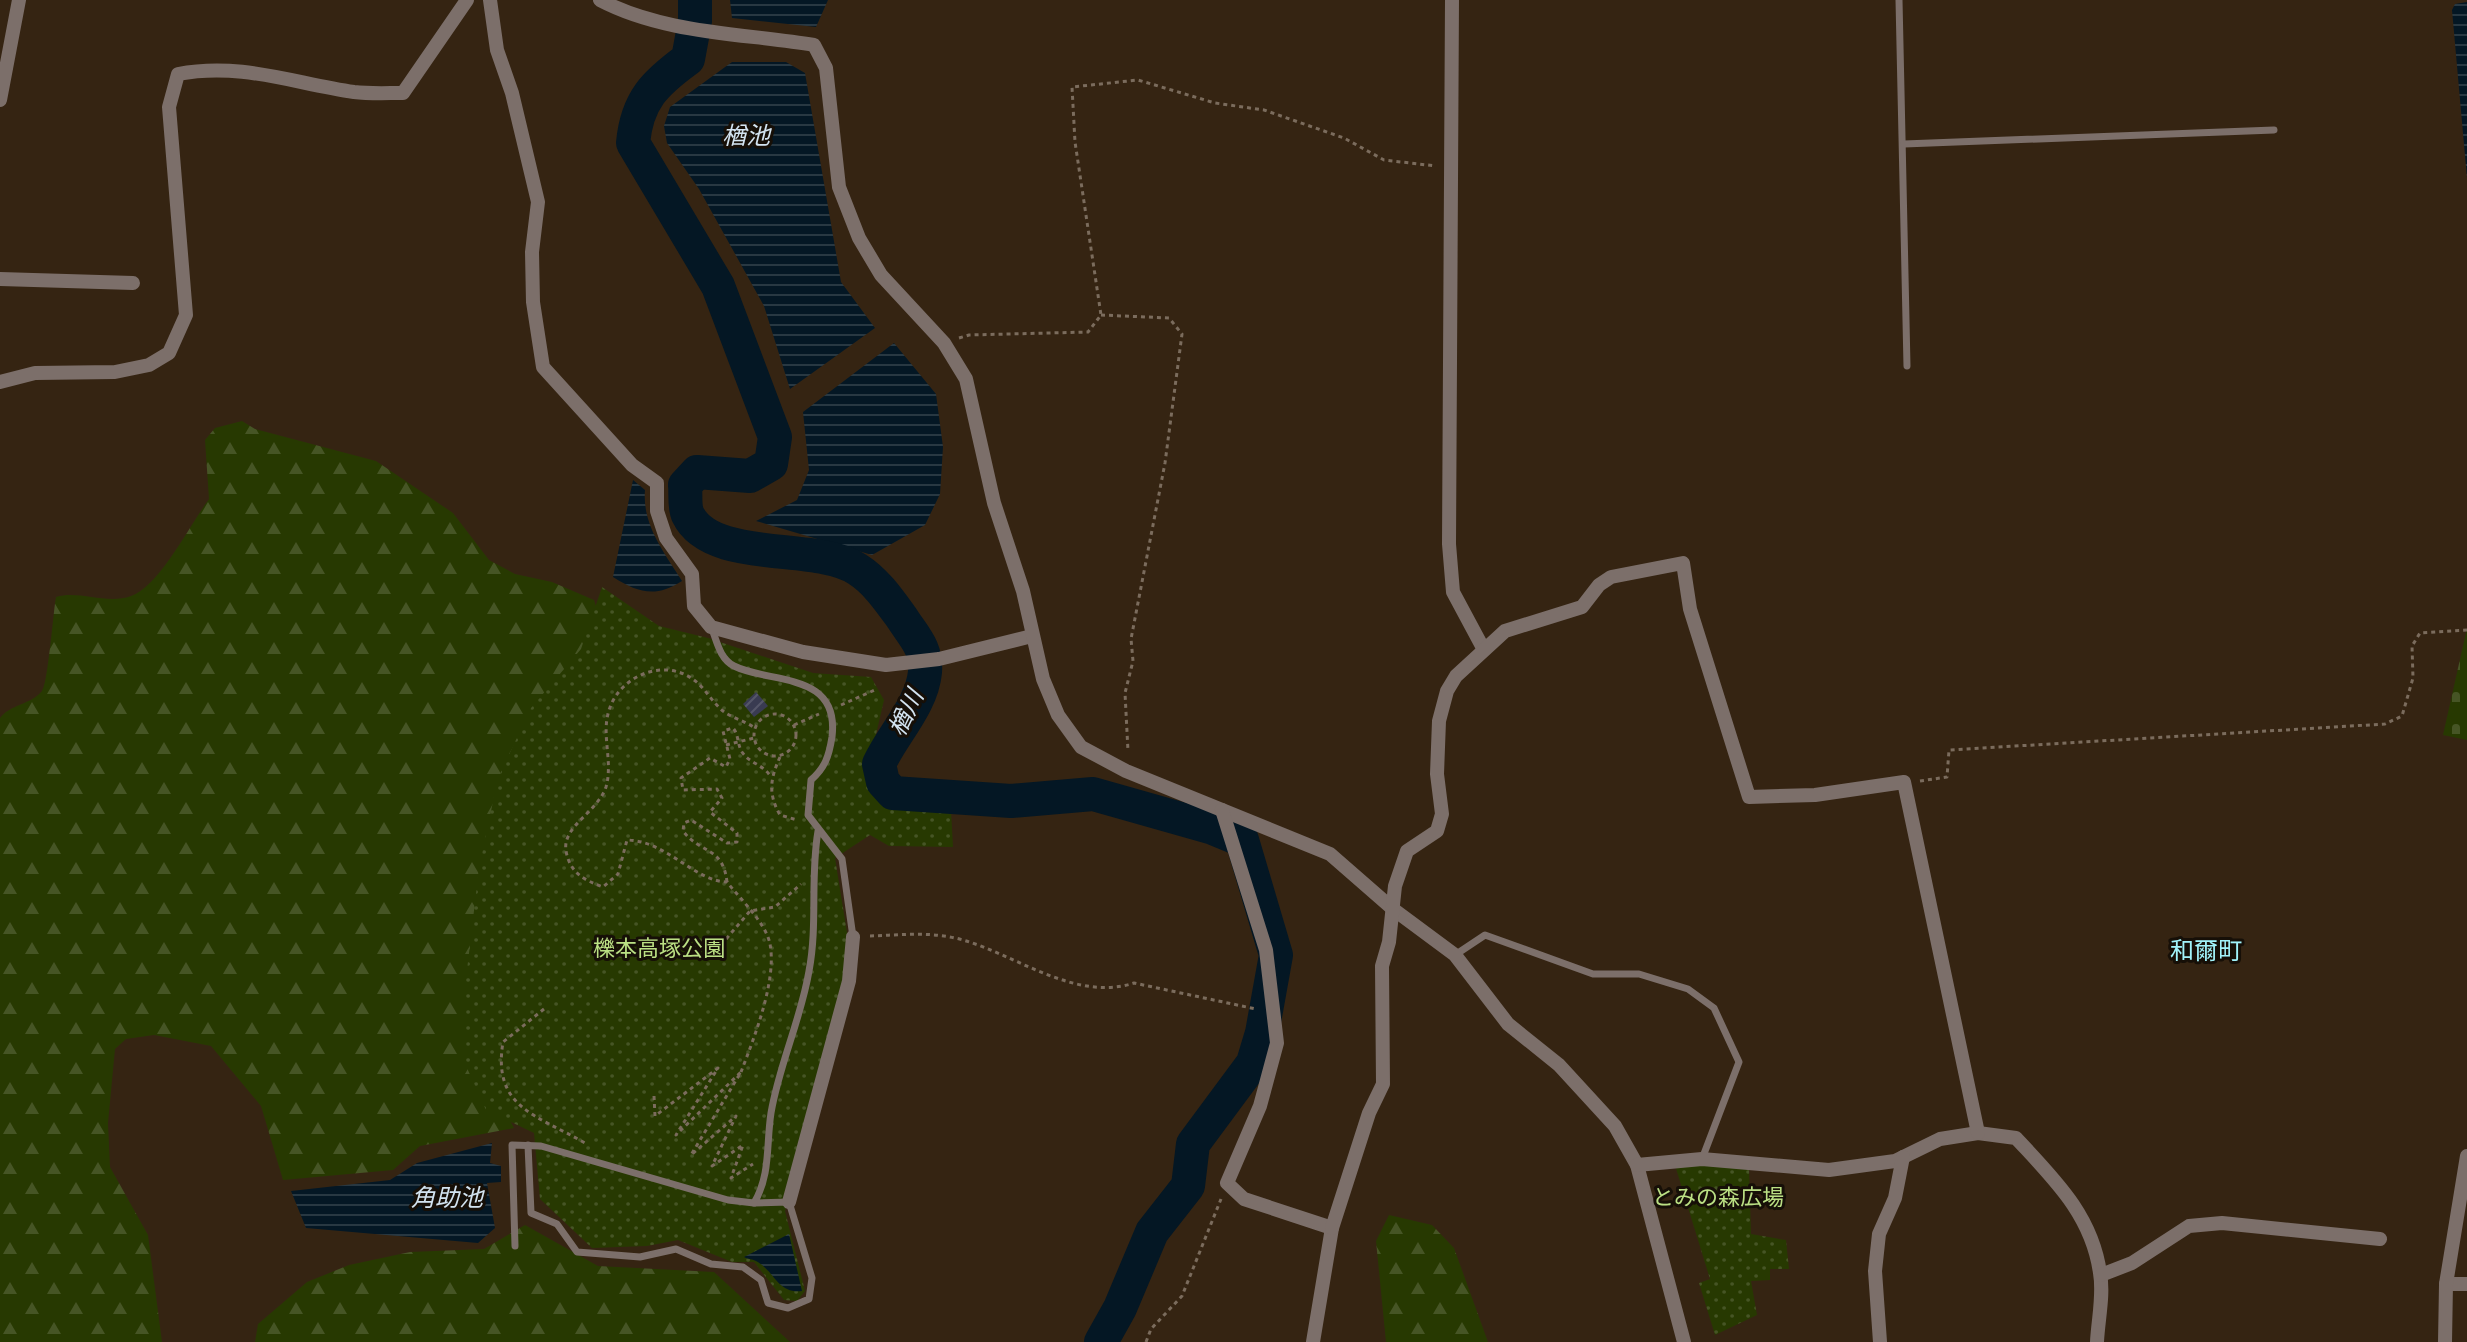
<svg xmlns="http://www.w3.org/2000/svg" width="2467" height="1342" font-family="'Work Sans','Noto Sans JP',sans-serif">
  <defs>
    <pattern id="forest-firs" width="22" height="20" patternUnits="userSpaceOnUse" patternTransform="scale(2)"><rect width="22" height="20" fill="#273901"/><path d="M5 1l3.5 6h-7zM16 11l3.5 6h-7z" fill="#465525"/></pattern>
    <pattern id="cemetery-stones" width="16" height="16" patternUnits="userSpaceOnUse" patternTransform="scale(2)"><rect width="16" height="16" fill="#273901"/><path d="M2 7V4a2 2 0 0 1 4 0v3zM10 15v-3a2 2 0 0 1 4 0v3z" fill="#465525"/></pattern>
    <pattern id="park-dots" width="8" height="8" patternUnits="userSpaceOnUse" patternTransform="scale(2)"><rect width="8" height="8" fill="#273901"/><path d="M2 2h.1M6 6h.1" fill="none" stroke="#465525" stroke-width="1.8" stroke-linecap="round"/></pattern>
    <pattern id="water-rules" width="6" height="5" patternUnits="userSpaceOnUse" patternTransform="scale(2)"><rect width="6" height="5" fill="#041724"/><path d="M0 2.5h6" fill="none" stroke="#283842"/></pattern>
    <pattern id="building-hatch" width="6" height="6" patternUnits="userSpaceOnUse" patternTransform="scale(2)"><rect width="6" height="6" fill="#393b51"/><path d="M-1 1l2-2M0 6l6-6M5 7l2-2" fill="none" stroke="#555669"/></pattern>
  </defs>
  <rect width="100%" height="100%" fill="#352412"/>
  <g fill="url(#forest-firs)">
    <path d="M242,421L255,429L376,461L453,513L489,560L515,574L552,582L594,600L612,658L487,1075L514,1128L420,1146L393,1170L283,1180L261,1106L211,1046L154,1035L126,1039L115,1049L108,1123L110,1167L148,1235L162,1342H0V718C9,705 32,704 42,691C48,683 53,614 56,597C80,590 106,605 131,596C159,587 191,523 209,499L205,440L215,428Z"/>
    <path d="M1389,1215L1432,1225L1454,1248L1488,1342H1386L1376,1241Z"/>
    <path d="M525,1225L598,1266L714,1272L790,1342H255L258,1324L307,1282L349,1265L410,1252L484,1249Z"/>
  </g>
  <path fill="url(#cemetery-stones)" d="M2467,628V740L2443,735Z"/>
  <g fill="url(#park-dots)">
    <path d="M602,587L659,626L708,638L813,673L871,677L884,700L868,769L894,808L951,810L953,847L889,846L870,835L835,858L848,939L841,997L785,1211L805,1291L797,1301L784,1300L754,1262H732L678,1240L647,1246L592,1248L540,1199L534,1133L486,1110L462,1057L465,987L479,868L498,778L531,708L581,649Z"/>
    <path d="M1674,1162L1749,1168L1751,1234L1786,1240L1789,1269H1770V1280L1751,1281L1757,1315L1715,1335L1699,1283L1710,1279Z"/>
  </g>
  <g fill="url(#water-rules)">
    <path d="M730,0H828L816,27L732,18Z"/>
    <path d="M2467,2V178L2452,10L2455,4Z"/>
    <path d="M732,62H786L805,73L841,282L875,328L790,389L764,306L699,189L667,143L664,126L670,107Z"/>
    <path d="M894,343L936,394L943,447L940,494L925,525L872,555L756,521L797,500L809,470L803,412Z"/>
    <path d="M633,480L645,490C642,525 664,552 682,581C656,598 638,593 613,577Z"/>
    <path d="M492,1143L490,1163L501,1166V1182L487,1183L495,1228L478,1243L306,1228L291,1191L390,1180L417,1163Z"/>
    <path d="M789,1234L802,1291C777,1294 775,1271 756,1261C752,1259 747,1259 744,1257Z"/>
  </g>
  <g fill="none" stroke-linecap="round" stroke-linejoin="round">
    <path stroke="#041724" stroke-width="34" d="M695,0V21L688,59C655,83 637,100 633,143L718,286L775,437L771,464L750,476L697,472L685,485C686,494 684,507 688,515C712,564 817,542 857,569C876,581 889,600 902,618C914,637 927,648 925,672C922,705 893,734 879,764L883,782L893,793L1011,801L1093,794L1213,828L1242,840L1276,955L1262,1033L1253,1063L1193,1144L1188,1186L1152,1232L1120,1308L1101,1342"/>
  </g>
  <path fill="url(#building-hatch)" d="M756,692L768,706L754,717L743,704Z"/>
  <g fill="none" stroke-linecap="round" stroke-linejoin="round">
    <g stroke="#7b6c5d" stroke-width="3" stroke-dasharray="4 4" stroke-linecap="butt">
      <path d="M1101,315L1169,318L1182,334L1165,463L1131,639L1133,661L1125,693L1128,751"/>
      <path d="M959,338L969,335L1088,332L1101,315L1075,142L1072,87L1138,80L1215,103L1264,110L1344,138L1384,160L1436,166"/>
      <path d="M841,705L877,689"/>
      <circle cx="775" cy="735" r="21"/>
      <path d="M794,725L819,714"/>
      <path d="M726,745L754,738"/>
      <path d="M780,757C770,779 768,794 780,815L797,820"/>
      <path d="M1920,781L1947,777L1949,750L2385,724L2402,716L2413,678L2412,646L2420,633L2467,630"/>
      <path d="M727,882C723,846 700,854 683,831L684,823L691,820L727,843L737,842V833L710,812L722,798L717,789L683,790L681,778L710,758L726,767L730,759L723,731L733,728C739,735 737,744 742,752C750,764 763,764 771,777"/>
      <path d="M870,936C901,935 932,931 963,940C1018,956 1076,1002 1134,983L1256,1009"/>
      <path d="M721,945L750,911L775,907L801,884"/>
      <path d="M544,1009L503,1042C492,1108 537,1115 585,1143"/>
      <path d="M741,1072C754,1038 777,981 770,944C766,923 740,899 727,882C694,881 667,841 627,840L618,874L603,887C584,880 570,873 566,851C562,826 597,813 606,787C613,763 602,737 608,714C616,678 662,656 694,680C705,688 712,702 723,711C732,718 745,721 755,728"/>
      <path d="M654,1096L655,1116L718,1068L676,1135L741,1072L691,1155L736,1116L712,1166L743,1145L731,1178L753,1164"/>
      <path d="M1146,1342L1151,1329L1182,1296L1221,1199"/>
    </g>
    <g stroke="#7c6f6a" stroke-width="7">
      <path d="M1899,0L1907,366"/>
      <path d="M1904,144L2274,130"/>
      <path d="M712,629C717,642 720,659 734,666C770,684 840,671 832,737C829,756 825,768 811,780L808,815L842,859L853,937"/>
      <path d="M1455,955L1485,935L1593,974H1639L1688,989L1714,1008L1739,1062L1702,1159"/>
      <path d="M528,1145L531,1213L557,1224L577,1252L640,1257L676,1249L711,1264L743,1267L761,1280L768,1303L788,1308L809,1299L812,1278L789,1202L754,1203C771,1174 766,1145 771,1113C779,1065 801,1019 809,971C818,924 810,878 818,831"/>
      <path d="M515,1246L512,1145L541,1146L728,1200L754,1203"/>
    </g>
    <g stroke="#7c6f6a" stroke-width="14">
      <path d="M490,0L497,50L512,93L538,202L532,252L533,302L543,367L632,465L657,483V511L666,538L692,574L694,606L711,627L803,652L886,665L939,659L1032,636"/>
      <path d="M600,0C665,34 742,33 814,45L826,68L839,187L859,238L881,275L944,343L966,379L994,503L1023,591L1043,679L1058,715L1081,747L1126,771L1330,854L1393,909L1455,955L1508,1024L1559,1065L1615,1126L1637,1165L1684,1342"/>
      <path d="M1452,0L1449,544L1453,592L1483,648"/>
      <path d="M0,100L19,0"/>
      <path d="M0,279L133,283"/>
      <path d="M0,382L35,373L115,372L149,365L169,353L186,315L169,107L178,74C240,62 293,83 354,92C370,94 387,93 403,93L467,0"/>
      <path d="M1222,810L1266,950L1277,1043L1260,1106L1227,1183L1244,1199L1332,1228L1313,1342"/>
      <path d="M1637,1165L1702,1159L1829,1170L1895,1161L1940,1139L1978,1133L2016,1138C2054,1179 2092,1215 2100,1273C2104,1295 2098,1320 2097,1342"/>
      <path d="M789,1202L849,981L853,937"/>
      <path d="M1332,1228L1369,1113L1383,1084L1382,966L1389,942L1395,886L1407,851L1437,831L1442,814L1437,774L1439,721L1447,691L1456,676L1505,631L1582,607L1599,585L1611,577L1683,563L1690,609L1749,797L1815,795L1904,782L1978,1133"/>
      <path d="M2101,1275L2132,1263L2189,1226L2222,1223L2380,1239"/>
      <path d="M2446,1284H2467"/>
      <path d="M1880,1342L1875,1271L1879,1234L1895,1198L1903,1157"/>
      <path d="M2445,1342L2446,1284L2467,1156"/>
    </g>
  </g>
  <g text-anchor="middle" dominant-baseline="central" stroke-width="6" stroke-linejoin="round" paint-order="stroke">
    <g font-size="22" fill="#bbe084" stroke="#160f07">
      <text x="659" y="948">櫟本高塚公園</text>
      <text x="1718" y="1197">とみの森広場</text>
    </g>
    <g font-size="24" font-style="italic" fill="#d3e4f1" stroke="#160f07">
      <text x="746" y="136">楢池</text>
      <text transform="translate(906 713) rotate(-64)">楢川</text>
      <text x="447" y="1198">角助池</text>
    </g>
    <g font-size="24" fill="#a1f3fa" stroke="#160f07">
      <text x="2206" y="951">和爾町</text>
    </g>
  </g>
</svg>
